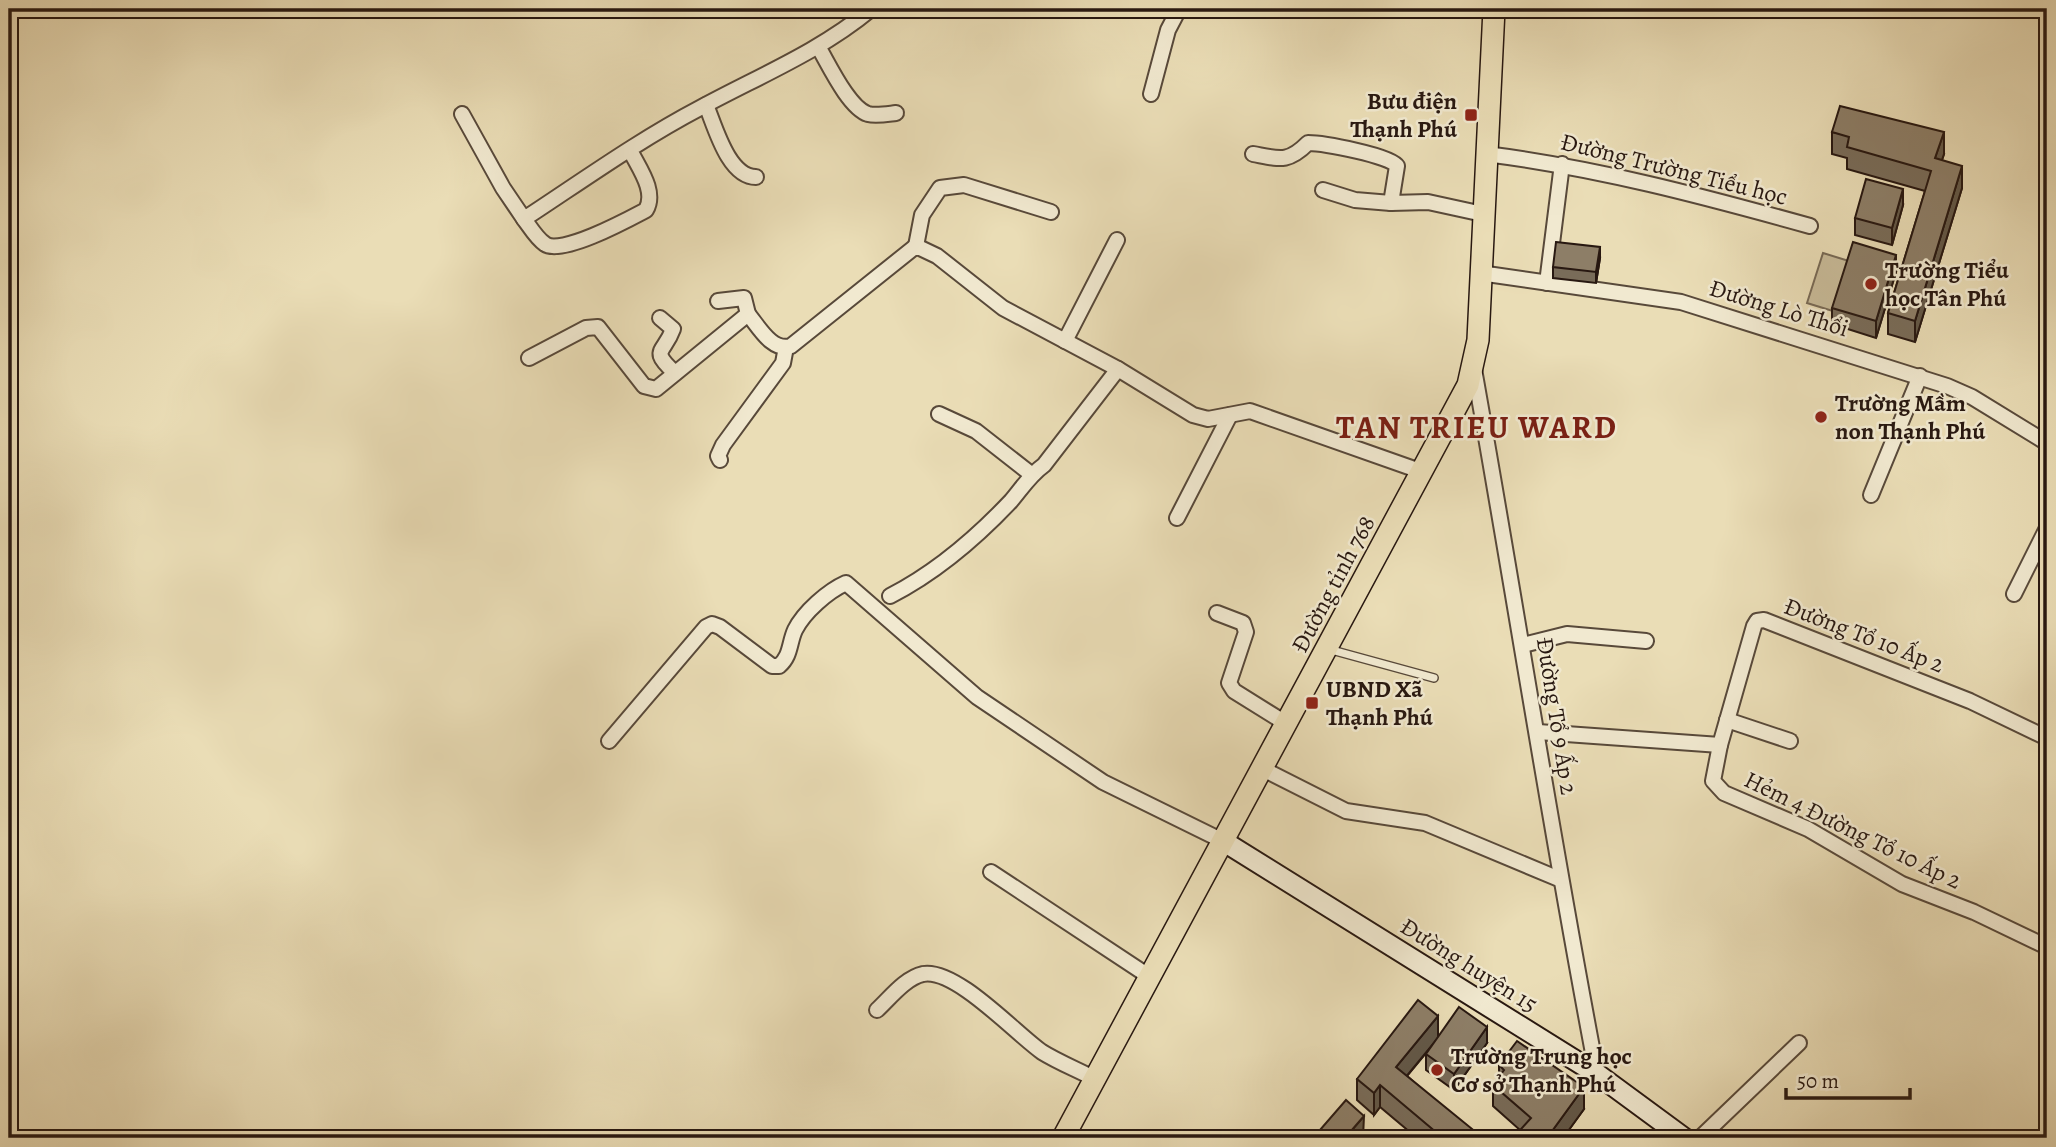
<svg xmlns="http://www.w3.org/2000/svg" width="2056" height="1147" font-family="Alegreya,serif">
  <rect width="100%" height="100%" fill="#eaddb6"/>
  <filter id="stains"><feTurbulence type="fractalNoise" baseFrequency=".00286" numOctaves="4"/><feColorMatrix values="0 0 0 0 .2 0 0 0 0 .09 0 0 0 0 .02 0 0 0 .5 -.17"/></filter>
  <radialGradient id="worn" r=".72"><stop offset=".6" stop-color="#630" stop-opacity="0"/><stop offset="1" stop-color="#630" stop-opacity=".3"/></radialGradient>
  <path fill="#c9bc9a" stroke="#786a56" stroke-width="2" d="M1823,253L1852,262L1836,312L1807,303Z"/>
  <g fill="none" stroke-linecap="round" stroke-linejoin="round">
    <g stroke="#58493a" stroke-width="10">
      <path id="lane" d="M1328,649L1434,678"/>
    </g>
    <g stroke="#58493a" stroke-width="18">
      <g id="street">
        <path d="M819,48C829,65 849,108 868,114C876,116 887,114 896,113"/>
        <path d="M1151,94L1168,30L1179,9"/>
        <path d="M706,105C715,126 728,177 756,177"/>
        <path d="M462,114L503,188L524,219"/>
        <path d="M630,150C638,167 657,191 646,210C629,219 561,256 545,244C537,239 530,227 524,219C582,181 639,140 700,108C759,76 819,52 871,9"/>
        <path d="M1253,154C1280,159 1288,163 1308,143C1323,143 1392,156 1397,166L1391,203L1428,202L1483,214"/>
        <path d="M1486,154C1597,168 1702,196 1810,226"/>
        <path d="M1323,190L1355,200L1391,203"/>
        <path d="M916,246L922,215L940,188L964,185L1051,212"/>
        <path d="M1480,273L1681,302L1947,386L1972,397L2047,443"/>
        <path d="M1547,283L1562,164"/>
        <path d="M718,301L744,298L748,314"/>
        <path d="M660,318L673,329C664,354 649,349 675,373"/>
        <path d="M1065,341L1117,240"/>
        <path d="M529,358L586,328L598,327L644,386L656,389L748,314C759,327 772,352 791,346L916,246L937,256L1003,308L1118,369"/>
        <path d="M1474,369C1516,604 1552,840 1597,1074"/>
        <path d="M939,414L976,431L1031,474"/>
        <path d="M720,460L718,456L723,445L783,363L786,347"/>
        <path d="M1871,495L1920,376"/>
        <path d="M1177,518L1230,415"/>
        <path d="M2014,594L2047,528"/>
        <path d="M890,596C935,573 977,537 1011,501C1022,488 1030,475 1044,465L1118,369L1193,415L1208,419L1250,411L1423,472"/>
        <path d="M1217,613L1243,623L1246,632L1229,683L1234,691L1287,724"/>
        <path d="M1523,645L1567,634L1646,641"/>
        <path d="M1727,720L1790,741"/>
        <path d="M1538,732L1720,745L1754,626L1757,621L1764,620L1970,701L2047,738"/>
        <path d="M609,741L706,627L712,624L720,627L772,666H779C791,656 789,643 795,630C804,612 828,591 846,583L977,697L1103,782L1223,841"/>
        <path d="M1720,745L1713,781L1724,793L1808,829L1902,884L1974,912L2047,947"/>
        <path d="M1263,769L1346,811L1425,823L1559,879"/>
        <path d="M991,872L1150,977"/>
        <path d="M877,1010C890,998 905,978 923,974C956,968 1016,1034 1042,1052C1058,1062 1078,1070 1095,1079"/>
        <path d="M1700,1138L1799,1043"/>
      </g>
    </g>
    <g stroke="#281811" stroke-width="23">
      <path id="secondary" d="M1223,841L1597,1074L1684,1138"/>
    </g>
    <g stroke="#281811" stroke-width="24">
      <path id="primary" d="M1063,1138L1468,385L1478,340L1494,9"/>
    </g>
    <use href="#lane" stroke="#f1e9d0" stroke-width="7"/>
    <use href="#street" stroke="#f1e9d0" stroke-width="14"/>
    <use href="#secondary" stroke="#f1e9d0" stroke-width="19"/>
    <use href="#primary" stroke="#eaddb6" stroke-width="21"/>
  </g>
  <g fill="#796c59" stroke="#281811" stroke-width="2">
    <path d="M1832,132L1944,154L1942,160L1962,188L1915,342L1888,334V313L1925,191L1847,169V158L1832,154Z"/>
    <path d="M1903,205L1892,245L1855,235V218Z"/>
    <path d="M1600,258L1596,283L1553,278V267Z"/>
    <path d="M1896,272L1876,338L1832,324V308Z"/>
    <path d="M1438,1036L1487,1043L1454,1090L1426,1070V1054L1431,1047L1407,1076L1477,1138H1417L1380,1107L1374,1115L1357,1100V1079Z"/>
    <path d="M1499,1065L1584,1109L1563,1138H1513L1520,1130L1493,1106V1085L1499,1076Z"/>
  </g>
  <g fill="#635848" stroke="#281811" stroke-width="2">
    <path d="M1944,132V154L1935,180V158Z"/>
    <path d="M1962,166V188L1915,342V321Z"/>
    <path d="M1903,189V205L1892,245V228Z"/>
    <path d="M1600,247V258L1596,283V272Z"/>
    <path d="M1896,255V272L1876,338V321Z"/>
    <path d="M1438,1016V1038L1396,1089V1067Z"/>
    <path d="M1487,1027V1043L1454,1090V1074Z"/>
    <path d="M1380,1085V1107L1374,1115V1093Z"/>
    <path d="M1584,1087V1109L1563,1138H1547Z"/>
    <path d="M1364,1116L1363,1138H1345Z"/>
  </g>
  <g fill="#8d7e67" stroke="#281811" stroke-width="2">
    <path d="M1840,106L1944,132L1935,158L1962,166L1915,321L1888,313L1931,171L1847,147L1849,137L1832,132Z"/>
    <path d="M1866,179L1903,189L1892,228L1855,218Z"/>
    <path d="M1556,242L1600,247L1596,272L1553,267Z"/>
    <path d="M1853,242L1896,255L1876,321L1832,308Z"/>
    <path d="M1418,1000L1438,1016L1396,1067L1477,1133L1472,1138H1443L1380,1085L1374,1093L1357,1079Z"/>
    <path d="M1459,1007L1487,1027L1454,1074L1426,1054Z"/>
    <path d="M1517,1041L1584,1087L1547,1138H1539L1534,1135L1531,1138H1513L1531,1118L1493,1085L1504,1070L1499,1065Z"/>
    <path d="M1346,1100L1364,1116L1345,1138H1313Z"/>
  </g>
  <g fill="#8f2418" stroke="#f1e9d0" stroke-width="2.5">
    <rect x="1464" y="108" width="14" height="14" rx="3.5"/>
    <circle cx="1871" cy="284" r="7"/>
    <circle cx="1821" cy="417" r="7"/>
    <rect x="1305" y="696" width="14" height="14" rx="3.5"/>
    <circle cx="1437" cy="1070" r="7"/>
  </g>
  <g text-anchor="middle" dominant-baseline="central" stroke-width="5" stroke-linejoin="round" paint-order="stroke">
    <g font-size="24" font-weight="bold" fill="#281811" stroke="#f1e9d0" text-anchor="start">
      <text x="1457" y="101" text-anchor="end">Bưu điện<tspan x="1457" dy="28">Thạnh Phú</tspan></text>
      <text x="1885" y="270">Trường Tiểu<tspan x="1885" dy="28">học Tân Phú</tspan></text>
      <text x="1835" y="403">Trường Mầm<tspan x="1835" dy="28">non Thạnh Phú</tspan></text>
      <text x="1326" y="689">UBND Xã<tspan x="1326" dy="28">Thạnh Phú</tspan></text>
      <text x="1451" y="1056">Trường Trung học<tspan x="1451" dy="28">Cơ sở Thạnh Phú</tspan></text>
    </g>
    <g font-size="24" fill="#281811" stroke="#f1e9d0">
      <text transform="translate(1674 169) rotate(14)">Đường Trường Tiểu học</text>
      <text transform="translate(1779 308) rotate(17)">Đường Lò Thổi</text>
      <text transform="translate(1333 584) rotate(-62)">Đường tỉnh 768</text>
      <text transform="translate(1864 635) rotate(21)">Đường Tổ 10 Ấp 2</text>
      <text transform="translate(1557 716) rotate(81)">Đường Tổ 9 Ấp 2</text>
      <text transform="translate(1853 830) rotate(26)">Hẻm 4 Đường Tổ 10 Ấp 2</text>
      <text transform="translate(1469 965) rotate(32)">Đường huyện 15</text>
    </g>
    <g font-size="32" font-weight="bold" letter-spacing="2" fill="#7a1f14" stroke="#f1e9d0">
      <text x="1477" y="427">TAN TRIEU WARD</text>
    </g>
  </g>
  <rect width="2056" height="1147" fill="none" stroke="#eaddb6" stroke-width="35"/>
  <rect x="10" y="10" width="2035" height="1126" fill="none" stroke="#281811" stroke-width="3.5"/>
  <rect x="18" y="18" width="2021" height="1112" fill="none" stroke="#281811" stroke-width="2"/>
  <path d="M1786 1088v10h124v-10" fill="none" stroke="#281811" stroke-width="3.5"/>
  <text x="1797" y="1088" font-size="21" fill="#281811" stroke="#f1e9d0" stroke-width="5" paint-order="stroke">50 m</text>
  <rect width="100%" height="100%" filter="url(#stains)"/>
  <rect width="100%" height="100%" fill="url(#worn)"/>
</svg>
